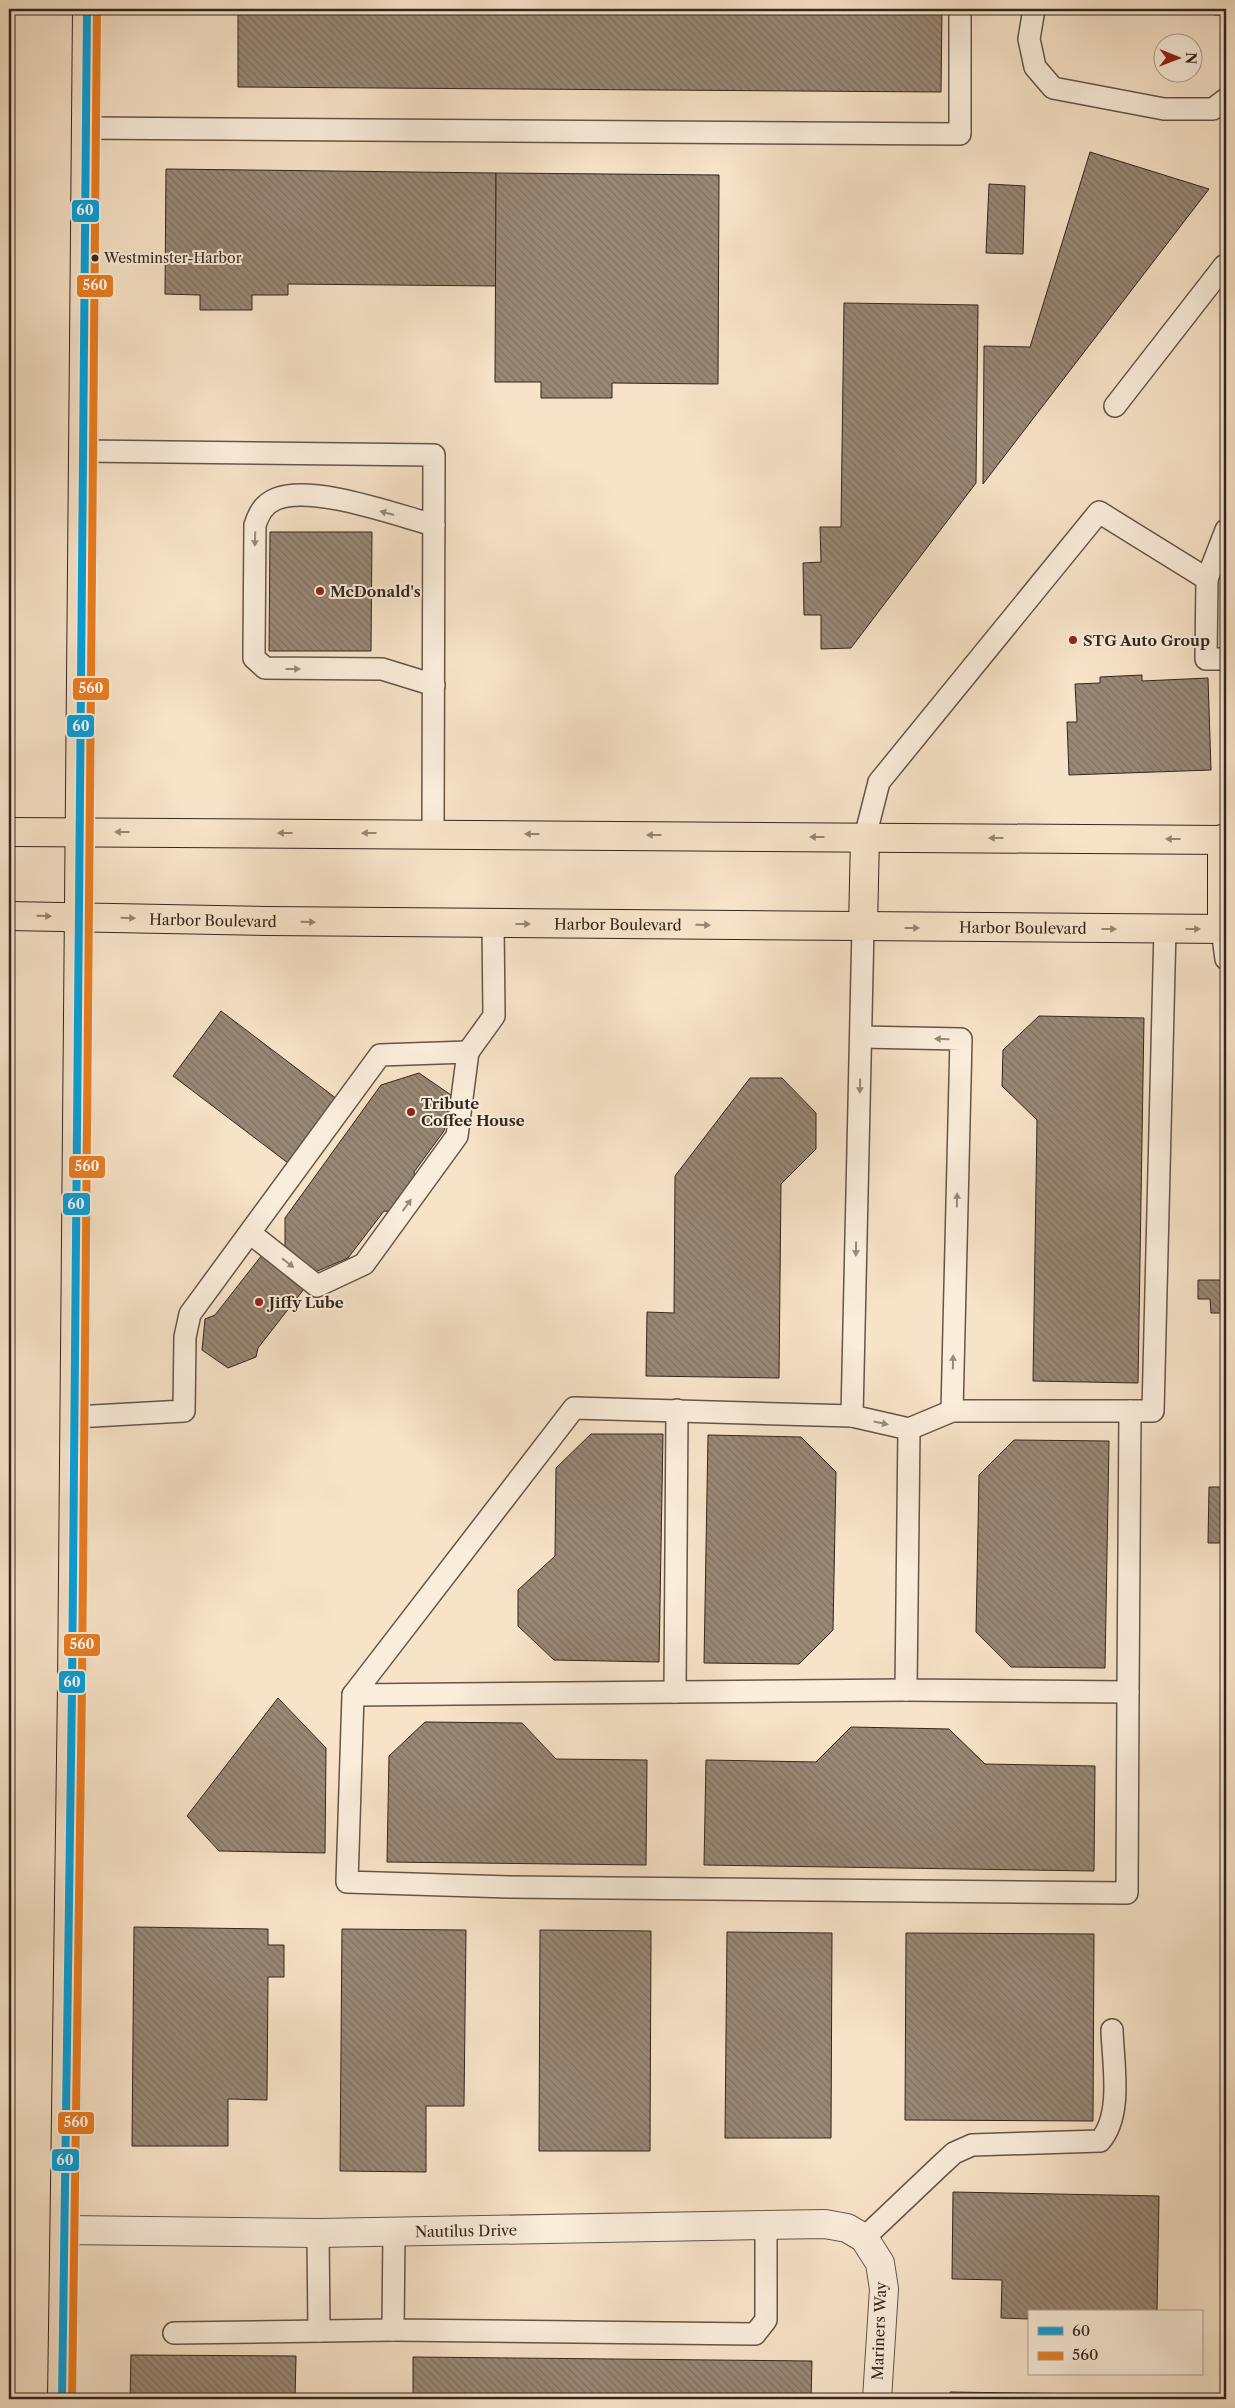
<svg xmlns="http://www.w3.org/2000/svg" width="1235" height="2408" font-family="'Libre Caslon Text',serif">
  <defs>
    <pattern id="building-back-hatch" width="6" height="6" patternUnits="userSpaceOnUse" patternTransform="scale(1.25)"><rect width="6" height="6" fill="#998876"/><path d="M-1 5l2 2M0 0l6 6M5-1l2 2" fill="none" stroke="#7e6f60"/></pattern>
  </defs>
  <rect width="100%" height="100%" fill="#f7e3c8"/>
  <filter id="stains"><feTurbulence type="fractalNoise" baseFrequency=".004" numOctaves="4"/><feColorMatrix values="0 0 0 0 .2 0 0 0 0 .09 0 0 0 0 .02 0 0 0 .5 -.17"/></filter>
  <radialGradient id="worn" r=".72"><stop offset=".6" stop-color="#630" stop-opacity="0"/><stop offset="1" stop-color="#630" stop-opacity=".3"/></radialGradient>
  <g fill="url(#building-back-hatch)" stroke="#34261e">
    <path d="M238,9H942L941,92L238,87Z"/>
    <rect x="1215" y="9" width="11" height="6"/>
    <path d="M1090,152L1209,189L983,484L984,346L1030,347Z"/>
    <path d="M166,169L496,173V286L288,284V295H252V310H200V295L165,294Z"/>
    <path d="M496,173L719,175L718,384L612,383V398H541V382H495Z"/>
    <path d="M989,184L1025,186L1023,254L986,253Z"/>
    <path d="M844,303L978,305L976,483L851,648L821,649V615H804L803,563L821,562L820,527H841Z"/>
    <path d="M270,532H372L371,651H269Z"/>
    <path d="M1142,675V681L1208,678L1211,770L1069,775L1067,722H1077L1075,684L1100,683V677Z"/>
    <path d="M221,1011L337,1099L288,1163L173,1076Z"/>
    <path d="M1039,1016L1144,1018L1138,1383L1033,1381L1037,1120L1002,1086L1003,1050Z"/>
    <path d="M419,1073L451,1095L444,1131L414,1172L416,1184L395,1212L384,1211L348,1258L313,1273L285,1249V1218L381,1085Z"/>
    <path d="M750,1078H782L816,1113V1149L781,1184L779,1378L646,1376L647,1312L674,1313L675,1176Z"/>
    <path d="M262,1255L304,1289L258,1348L256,1357L228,1368L202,1350L205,1319L215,1315Z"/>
    <path d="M1198,1280H1226V1313H1211L1210,1299H1198Z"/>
    <path d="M591,1434H663L659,1662L554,1660L518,1626V1590L555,1556L556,1468Z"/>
    <path d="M708,1435L801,1437L836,1472L833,1630L799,1664L704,1663Z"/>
    <path d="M1014,1440L1109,1441L1105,1668L1011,1667L976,1632L979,1475Z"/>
    <path d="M1209,1487H1226V1556H1222V1543H1208Z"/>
    <path d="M278,1698L326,1748L325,1853L219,1851L187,1816Z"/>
    <path d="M425,1722L522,1723L556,1759L647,1760L646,1865L387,1862L389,1756Z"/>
    <path d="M851,1727L949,1729L985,1764L1095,1766L1094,1871L704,1865L706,1760L816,1762Z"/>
    <path d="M134,1927L268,1929V1945H284V1977H268L267,2100L228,2099V2146H132Z"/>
    <path d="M342,1929L466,1930L464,2106H426V2172L340,2171Z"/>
    <path d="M540,1930L651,1931L650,2151H539Z"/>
    <path d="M727,1932L832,1933L831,2138H725Z"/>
    <path d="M906,1933L1094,1934L1093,2121L905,2120Z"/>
    <path d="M953,2192L1159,2196L1157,2312H1029V2319L1001,2318L1002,2280L952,2279Z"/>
    <path d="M131,2355L296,2356L295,2399H130Z"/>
    <path d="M413,2357L812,2361L811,2399H413Z"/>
    <path d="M950,2392L1092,2394L1091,2399H950Z"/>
  </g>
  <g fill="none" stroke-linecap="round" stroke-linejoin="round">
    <g stroke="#655548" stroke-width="24">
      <g id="service">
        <path d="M1034,9L1029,39L1035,67L1053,88L1164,109H1213L1226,99"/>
        <path d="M86,128L960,134V9"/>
        <path d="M1115,406L1224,266L1226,268"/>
        <path d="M83,451L434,455L433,834"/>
        <path d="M1207,579L1206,659H1226"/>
        <path d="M434,685L382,669L265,668L254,658V649L255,525C259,513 264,504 276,499C312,484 396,515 434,525"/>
        <path d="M865,837L879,782L1099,512L1207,579L1226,530"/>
        <path d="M863,927L852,1416L909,1429L952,1411H1153L1165,929"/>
        <path d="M1222,929L1226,959"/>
        <path d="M861,1037L961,1039L952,1411"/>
        <path d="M250,1233L317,1286L364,1264L457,1136L468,1052"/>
        <path d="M852,1416L574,1408L353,1695L347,1882L509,1887L1127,1893L1128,1692"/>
        <path d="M75,1417L184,1411L185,1337L190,1314L380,1055L468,1052L494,1016L493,924"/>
        <path d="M909,1429L906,1690L1128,1692L1130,1411"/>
        <path d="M675,1692L677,1410"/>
        <path d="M353,1695L906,1690"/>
        <path d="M394,2231L393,2330L755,2334L766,2320V2225"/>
        <path d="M318,2233L319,2331"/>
        <path d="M864,2238L941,2165L954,2153L972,2145L1100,2141C1123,2115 1113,2063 1112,2030"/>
        <path d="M174,2333L393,2330"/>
      </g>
    </g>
    <g stroke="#655548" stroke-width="30">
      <g id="minor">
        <path id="s1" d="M65,2230L318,2233L825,2224L847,2228L864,2238L880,2263L884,2289L877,2399"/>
      </g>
    </g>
    <g stroke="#34261e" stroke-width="30">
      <g id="primary">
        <path d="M9,832L1226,840"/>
        <path id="s2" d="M9,916L267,921L1226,929"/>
        <path d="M863,927L865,837"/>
        <path d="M1222,929V839"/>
        <path d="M62,2399L72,1687L87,9"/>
      </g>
    </g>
    <use href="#service" stroke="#faeddb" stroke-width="21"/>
    <use href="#minor" stroke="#faeddb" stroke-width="28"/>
    <use href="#primary" stroke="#f7e3c8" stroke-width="28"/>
    <g stroke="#faeddb" stroke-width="11">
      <path id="bus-1" d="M62,2399L72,1687L87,9"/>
    </g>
    <g stroke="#faeddb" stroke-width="11">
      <path id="bus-2" d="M72,2399L82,1687L97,9"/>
    </g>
    <use href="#bus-1" stroke="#05a1dd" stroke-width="8"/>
    <use href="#bus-2" stroke="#ea7d21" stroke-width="8"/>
  </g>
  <defs><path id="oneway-solid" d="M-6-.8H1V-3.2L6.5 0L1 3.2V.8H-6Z" transform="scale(1.25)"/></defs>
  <g fill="#978a7c">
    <use href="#oneway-solid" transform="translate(387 513) rotate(-165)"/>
    <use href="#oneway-solid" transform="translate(255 539) rotate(92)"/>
    <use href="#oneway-solid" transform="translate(293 669)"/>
    <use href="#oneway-solid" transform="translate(942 1039) rotate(-179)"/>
    <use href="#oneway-solid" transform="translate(860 1086) rotate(91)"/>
    <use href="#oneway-solid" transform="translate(957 1200) rotate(-89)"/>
    <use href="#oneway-solid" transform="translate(407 1205) rotate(-54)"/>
    <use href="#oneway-solid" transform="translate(856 1249) rotate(91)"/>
    <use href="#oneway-solid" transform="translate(288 1263) rotate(38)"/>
    <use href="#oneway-solid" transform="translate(953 1362) rotate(-89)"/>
    <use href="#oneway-solid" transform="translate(881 1423) rotate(12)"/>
  </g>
  <g fill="#968473">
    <use href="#oneway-solid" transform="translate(122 832) rotate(-180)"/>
    <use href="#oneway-solid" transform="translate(285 833) rotate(-180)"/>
    <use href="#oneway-solid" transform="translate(369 833) rotate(-180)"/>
    <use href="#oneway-solid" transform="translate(532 834) rotate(-180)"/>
    <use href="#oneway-solid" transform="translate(654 835) rotate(-180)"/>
    <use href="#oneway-solid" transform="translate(817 837) rotate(-180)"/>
    <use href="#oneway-solid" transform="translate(996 838) rotate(-180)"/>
    <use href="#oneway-solid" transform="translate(1173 839) rotate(-180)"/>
    <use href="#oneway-solid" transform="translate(44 916) rotate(1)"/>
    <use href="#oneway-solid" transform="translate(128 918) rotate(1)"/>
    <use href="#oneway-solid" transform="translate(308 922) rotate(1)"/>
    <use href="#oneway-solid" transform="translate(523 924)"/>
    <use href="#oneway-solid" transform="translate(703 925) rotate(1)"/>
    <use href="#oneway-solid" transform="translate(912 928)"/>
    <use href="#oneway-solid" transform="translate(1109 929)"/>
    <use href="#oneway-solid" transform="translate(1193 929)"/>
  </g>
  <circle fill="#34261e" stroke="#faeddb" stroke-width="2" cx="95" cy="258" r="4.5"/>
  <g fill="#8f2418" stroke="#faeddb" stroke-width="2">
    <circle cx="320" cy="591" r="5"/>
    <circle cx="1073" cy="640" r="5"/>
    <circle cx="411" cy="1112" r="5"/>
    <circle cx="259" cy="1302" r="5"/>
  </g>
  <g text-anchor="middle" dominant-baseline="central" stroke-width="4" stroke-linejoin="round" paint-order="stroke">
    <g font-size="14" fill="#34261e" stroke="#faeddb" text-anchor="start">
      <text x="104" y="258">Westminster-Harbor</text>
    </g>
    <g font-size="15" font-weight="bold" fill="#34261e" stroke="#faeddb" text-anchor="start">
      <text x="330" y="591">McDonald's</text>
      <text x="1083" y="640">STG Auto Group</text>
      <text x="421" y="1103">Tribute<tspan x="421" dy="17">Coffee House</tspan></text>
      <text x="269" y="1302">Jiffy Lube</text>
    </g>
    <g font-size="15" fill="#34261e" stroke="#faeddb">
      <text stroke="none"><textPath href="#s2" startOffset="204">Harbor Boulevard</textPath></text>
      <text stroke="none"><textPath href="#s2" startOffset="609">Harbor Boulevard</textPath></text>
      <text stroke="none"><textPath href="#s2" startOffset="1014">Harbor Boulevard</textPath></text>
      <text stroke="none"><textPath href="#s1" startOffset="401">Nautilus Drive</textPath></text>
      <text transform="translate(879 2331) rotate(-88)">Mariners Way</text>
    </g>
  </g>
  <g stroke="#faeddb" stroke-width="2">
    <rect x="71" y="199" width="29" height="24" rx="5" fill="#05a1dd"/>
    <rect x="76" y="274" width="38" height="24" rx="5" fill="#ea7d21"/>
    <rect x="72" y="677" width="38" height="24" rx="5" fill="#ea7d21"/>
    <rect x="66" y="714" width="29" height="24" rx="5" fill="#05a1dd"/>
    <rect x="68" y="1155" width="38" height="24" rx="5" fill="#ea7d21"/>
    <rect x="62" y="1192" width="29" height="24" rx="5" fill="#05a1dd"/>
    <rect x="63" y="1633" width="38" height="24" rx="5" fill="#ea7d21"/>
    <rect x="58" y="1670" width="28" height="24" rx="5" fill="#05a1dd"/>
    <rect x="57" y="2111" width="38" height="24" rx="5" fill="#ea7d21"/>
    <rect x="51" y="2148" width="29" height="24" rx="5" fill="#05a1dd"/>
  </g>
  <g font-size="14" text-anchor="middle" font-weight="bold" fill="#fff">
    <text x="85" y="215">60</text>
    <text x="95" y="290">560</text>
    <text x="91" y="693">560</text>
    <text x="81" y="731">60</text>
    <text x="87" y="1171">560</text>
    <text x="76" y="1209">60</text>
    <text x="82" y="1649">560</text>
    <text x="72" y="1687">60</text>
    <text x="76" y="2127">560</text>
    <text x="65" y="2165">60</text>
  </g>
  <rect width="1235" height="2408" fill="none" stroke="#f7e3c8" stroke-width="30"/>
  <rect x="10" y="10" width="1215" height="2388" fill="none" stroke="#34261e" stroke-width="2.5"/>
  <rect x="15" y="15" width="1205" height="2378" fill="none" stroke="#34261e"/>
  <rect x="1028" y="2310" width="175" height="65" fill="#faeddb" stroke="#ab9d8f"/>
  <rect x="1038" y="2327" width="25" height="8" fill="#05a1dd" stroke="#ab9d8f"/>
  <text x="1072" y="2336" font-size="15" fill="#34261e">60</text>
  <rect x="1038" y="2352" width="25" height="8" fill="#ea7d21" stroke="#ab9d8f"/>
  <text x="1072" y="2360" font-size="15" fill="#34261e">560</text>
  <g transform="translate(1178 58) rotate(91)"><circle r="24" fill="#faeddb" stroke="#ab9d8f"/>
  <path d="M0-4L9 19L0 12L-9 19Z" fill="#8f2418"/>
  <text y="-8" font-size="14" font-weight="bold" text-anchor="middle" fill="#34261e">N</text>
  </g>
  <rect width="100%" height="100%" filter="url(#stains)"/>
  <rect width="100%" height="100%" fill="url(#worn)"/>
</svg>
